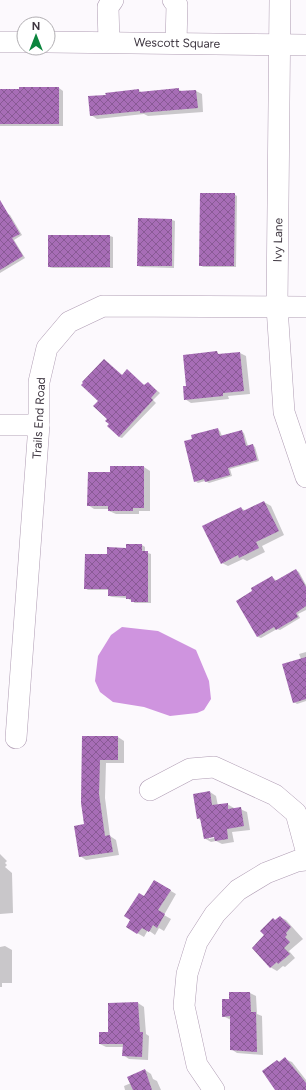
<svg xmlns="http://www.w3.org/2000/svg" width="306" height="1090" font-family="Figtree,sans-serif">
  <defs>
    <pattern id="building-cross-hatch" width="8" height="8" patternUnits="userSpaceOnUse"><rect width="8" height="8" fill="#a76db6"/><path d="M0 0l8 8M0 8l8-8" fill="none" stroke="#895a95"/></pattern>
  </defs>
  <rect width="100%" height="100%" fill="#fcf9fd"/>
  <path fill="#cf94df" d="M122,627L158,631L196,650L209,681L211,699L204,710L197,713L170,716L144,707L113,702L100,692L95,681L98,656L111,635Z"/>
  <g fill="#0003" fill-rule="evenodd">
    <path d="M59,88L63,91V126H0V90Z"/>
    <path d="M178,89L183,92L196,91L202,94L203,112L148,116L144,114L97,119L91,115L107,95L139,90L142,93Z"/>
    <path d="M234,194L237,196L236,267H203L200,265Z"/>
    <path d="M7,213L10,215L22,235L14,240L25,258L0,273V218Z"/>
    <path d="M172,220L175,221L174,268L141,267L138,266Z"/>
    <path d="M110,236L113,237V268H52L49,267Z"/>
    <path d="M217,353L221,355L240,353L246,356L250,394L228,396L229,399L191,403L185,399L187,386Z"/>
    <path d="M122,376L145,386L148,383L160,393L153,400L156,403L122,438L119,437L110,424Z"/>
    <path d="M217,429L220,431L222,436L241,431L244,433L248,446L252,445L255,447L259,461L230,469L232,476L209,483L205,481L198,483L195,481L194,439Z"/>
    <path d="M144,467L150,471V511H139V514H116L109,511V509H94L88,505L111,473Z"/>
    <path d="M264,502L271,506L284,535L262,546L265,552L247,561L243,559L228,566L222,563L241,508L246,511Z"/>
    <path d="M142,545L145,547V552L151,554V603H135L127,598L112,597L109,596V590H88L85,588L108,555Z"/>
    <path d="M296,570L299,572L306,585V610L298,614L300,618L280,630L277,629L261,638L258,637L237,601L272,577L277,581Z"/>
    <path d="M306,652V701L297,704L294,702L301,659L299,654Z"/>
    <path d="M83,737H118L124,741V763H106L105,798L110,836L116,840L119,855L86,860L80,856L85,825Z"/>
    <path d="M210,792L216,796L218,806L227,804L234,808V810L240,809L247,812L250,830L232,832L234,842L222,844L216,841L211,842L204,838L202,821L197,818ZM219,835V837L209,839V837Z"/>
    <path d="M0,854L7,861L5,863L7,865L5,867L12,873L13,913L0,914Z"/>
    <path d="M154,881L176,894L164,915L171,919L164,931L159,928L155,935L148,930L144,937L127,927Z"/>
    <path d="M280,917L286,920L303,939L289,951L295,958L285,967L283,966L277,971L270,967L265,935Z"/>
    <path d="M5,946L12,950V983H2V987H0V947Z"/>
    <path d="M250,993L256,996L257,1014L262,1016L263,1055L237,1053L231,1049V1020L223,1016L230,999Z"/>
    <path d="M138,1003L144,1007L146,1034L149,1036L148,1060L129,1059L123,1055V1047H106L100,1044Z"/>
    <path d="M285,1059L292,1062L306,1080V1090H276L278,1061L280,1062Z"/>
    <path d="M145,1070L151,1074L153,1079L157,1081L161,1090H125L124,1086L131,1083Z"/>
  </g>
  <g fill="url(#building-cross-hatch)">
    <path d="M19,87H59V124H0V89H19Z"/>
    <path d="M179,88V91L196,90L198,108L140,113V111L90,116L88,96L106,95L105,93L139,89V92Z"/>
    <path d="M200,193H235L234,266H199Z"/>
    <path d="M0,200L20,234L12,238L23,256L0,270Z"/>
    <path d="M138,218L172,219V266H137Z"/>
    <rect x="48" y="235" width="62" height="32"/>
    <path d="M217,351L218,354L240,352L244,391L223,393V396L184,400L183,386H186L183,355Z"/>
    <path d="M104,359L122,375L127,369L144,385L148,382L157,391L151,398L153,400L119,437L107,426L109,424L105,421L107,419L93,406L98,401L81,385L83,383L82,382Z"/>
    <path d="M218,428L220,436L242,430L246,446L253,444L257,460L228,468L230,475L205,482L204,479L194,482L184,441L192,439L191,435Z"/>
    <path d="M110,466H144V508H133V511H108V506H87L88,472H110Z"/>
    <path d="M264,501L279,531L256,542L259,548L239,558L238,555L221,564L202,526L241,507L243,511Z"/>
    <path d="M126,544H142V551H148V602H131V599H126V596H108V589H84L85,554H107V547L126,548Z"/>
    <path d="M296,569L306,587V606L296,613L298,617L276,630L274,627L257,637L236,601L252,591L251,588L272,576L275,581Z"/>
    <path d="M306,657V699L293,703L282,664Z"/>
    <path d="M82,736H118V760H100L99,794L105,836L110,835L113,852L79,857L74,826L84,824L81,803Z"/>
    <path d="M210,791L212,805L228,803V809L241,807L244,826L227,829L228,839L215,841L214,837L204,839L200,818L197,819L193,794Z"/>
    <path d="M154,880L171,890L158,910L165,914L157,928L153,925L149,932L142,928L137,934L126,927L130,920L124,916L139,893L144,896Z"/>
    <path d="M280,916L291,927L286,933L287,935L285,937L290,942L284,948L290,954L278,964L277,962L270,968L252,948L264,935L260,931L273,918L275,920Z"/>
    <path d="M229,992H250L251,1012H256L257,1052L230,1050V1016L222,1017V999H229Z"/>
    <path d="M138,1002L140,1032H143L142,1057L122,1056L123,1044H99V1032H108V1003Z"/>
    <path d="M285,1057L306,1083V1090H275L262,1071L277,1060L279,1062Z"/>
    <path d="M145,1069L152,1090H133L127,1077Z"/>
  </g>
  <g fill="none" stroke-linecap="round" stroke-linejoin="round">
    <g stroke="#af9cb3" stroke-width="22">
      <g id="minor">
        <path d="M173,0L177,5L176,43"/>
        <path d="M280,0L277,307L284,412L306,477"/>
        <path d="M0,42H24"/>
        <path d="M48,42L306,45"/>
        <path d="M109,42L108,7L113,0"/>
        <path d="M0,425H39"/>
        <path d="M16,738L39,425V382L47,348L69,322L103,306L306,307"/>
        <path d="M150,790L190,769L214,767L275,795L296,813L306,850"/>
        <path d="M214,1090L197,1065L184,1006L187,974L197,942L215,914L238,890L266,873L297,861L306,860"/>
      </g>
    </g>
    <use href="#minor" stroke="#fff" stroke-width="21"/>
  </g>
  <g text-anchor="middle" dominant-baseline="central" stroke-width="4" stroke-linejoin="round" paint-order="stroke">
    <g font-size="12" fill="#3e3640" stroke="#fff">
      <text transform="translate(177 43) rotate(1)">Wescott Square</text>
      <text transform="translate(278 240) rotate(-89)">Ivy Lane</text>
      <text transform="translate(39 418) rotate(-87)">Trails End Road</text>
    </g>
  </g>
  <g transform="translate(36 36)"><circle r="19" fill="#ffffff" stroke="#b2afb3"/>
  <path d="M0-3L7 15L0 10L-7 15Z" fill="#0c853e"/>
  <text y="-6" font-size="11" font-weight="bold" text-anchor="middle" fill="#3e3640">N</text>
  </g>
</svg>
